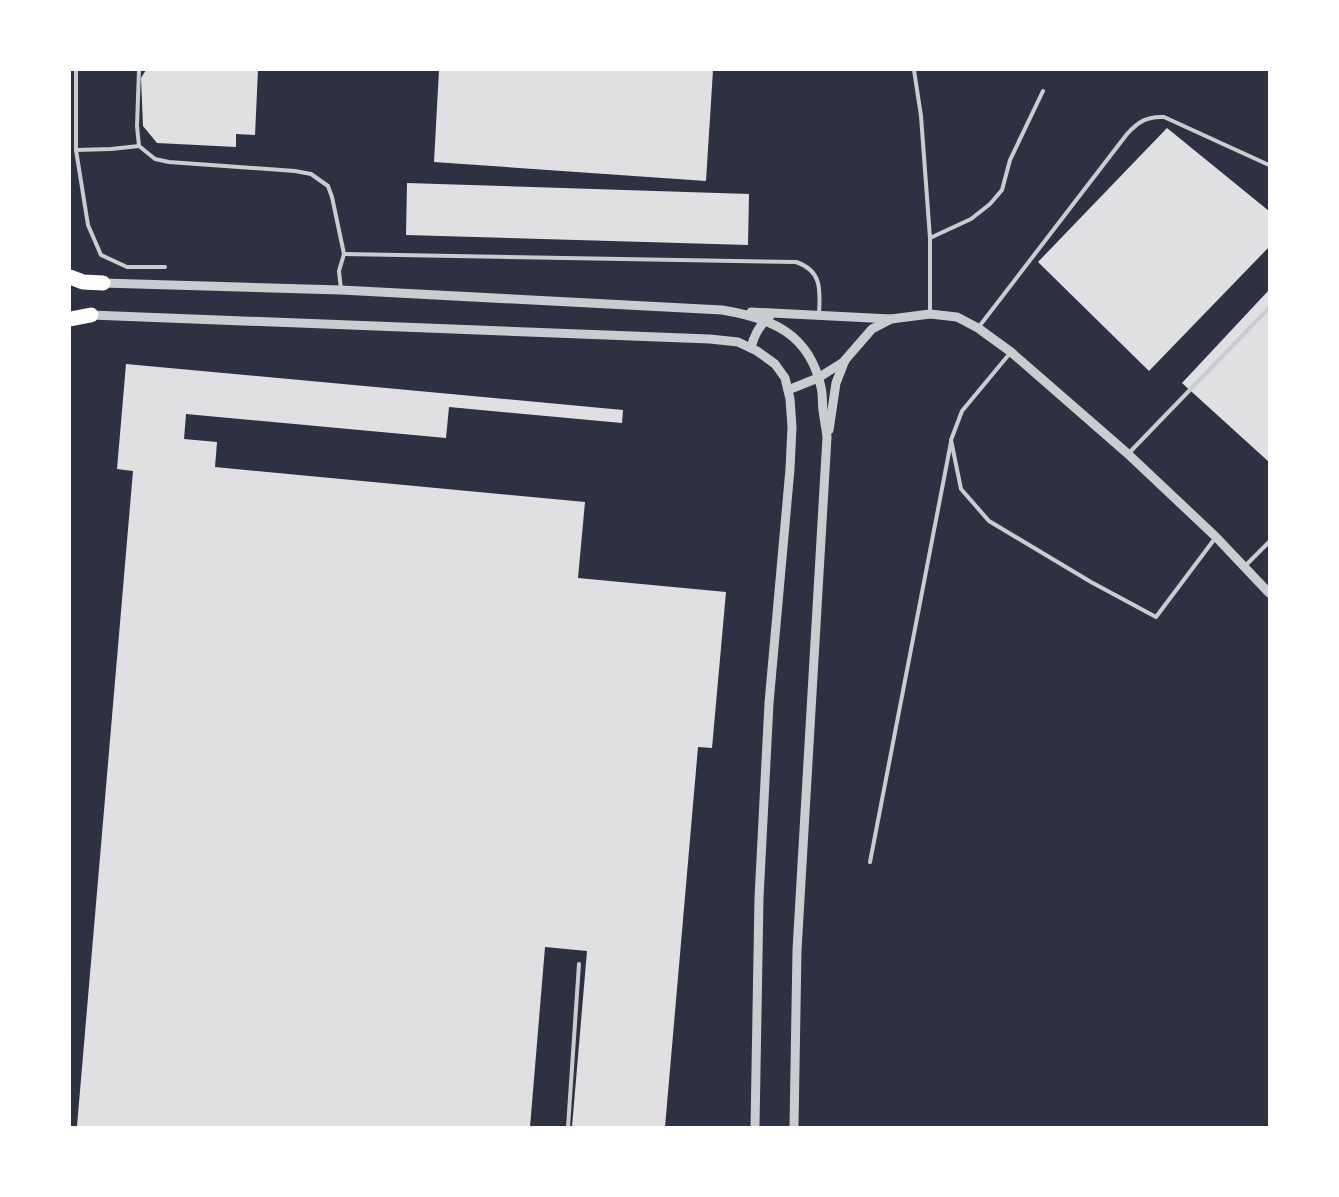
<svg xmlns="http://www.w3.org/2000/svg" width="1339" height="1197" font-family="'Source Sans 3',sans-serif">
  <rect width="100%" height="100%" fill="#2d3142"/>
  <g fill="#e0e0e3">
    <path d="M146,70H258L255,135L236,134V147L157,143L143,126L141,78Z"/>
    <path d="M439,70H713L706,181L434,162Z"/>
    <path d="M1167,128L1269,211V247L1149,371L1038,262Z"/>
    <path d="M407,183L749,194L748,245L406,235Z"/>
    <path d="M1269,290V462L1182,383Z"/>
    <path d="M126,364L623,410L622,423L449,407L446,438L186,414L184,439L217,442L215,467L585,502L578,578L726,592L712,748L698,747L665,1127H572L587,951L545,947L530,1127L77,1126L133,471L117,469Z"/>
  </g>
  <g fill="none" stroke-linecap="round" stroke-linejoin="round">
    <g stroke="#caccd0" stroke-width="4">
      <path d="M76,70V150L88,225L101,255L127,267H165"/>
      <path d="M139,70L137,126L139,146L155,159L169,162L295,171L311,174L328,186L332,197L344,254L339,271L341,290"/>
      <path d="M914,70L921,116L930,238V314"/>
      <path d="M76,150L111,149L139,146"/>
      <path d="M930,238L971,219L990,204L1002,190L1010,160L1043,91"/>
      <path d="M344,254L796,262C823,271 820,291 819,315"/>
      <path d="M978,328L1127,134C1138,122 1147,116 1164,117L1269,165"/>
      <path d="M1011,352L962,411L951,440L961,489L989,521L1091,582L1156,617L1216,537"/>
      <path d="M1128,454L1269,308"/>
      <path d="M1245,566L1269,542"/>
      <path d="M870,862L951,442"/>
      <path d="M568,1127L579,964"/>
    </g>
    <g stroke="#caccd0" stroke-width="9">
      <path d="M103,283L341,290L722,310C771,318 809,333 821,387C823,395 822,403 823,410C824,419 826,428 827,437L797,950L794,1127"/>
      <path d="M751,312L891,319L930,314L957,317L978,328L1011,352L1128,454L1216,537L1269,593"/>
      <path d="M91,315L710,339L738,342L757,351L775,364L785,378L790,399L792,427L790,469L769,703L759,898L755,1127"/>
      <path d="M751,348C754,335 759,325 770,316"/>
      <path d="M788,390L818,378L845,361"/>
      <path d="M829,430L836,383L845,360L872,329L891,319"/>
    </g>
    <g stroke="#fff" stroke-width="15">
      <path d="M70,277L83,282L103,283"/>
      <path d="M70,319L91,315"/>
    </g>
  </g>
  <rect width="1339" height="1197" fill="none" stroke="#ffffff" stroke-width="142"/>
</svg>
